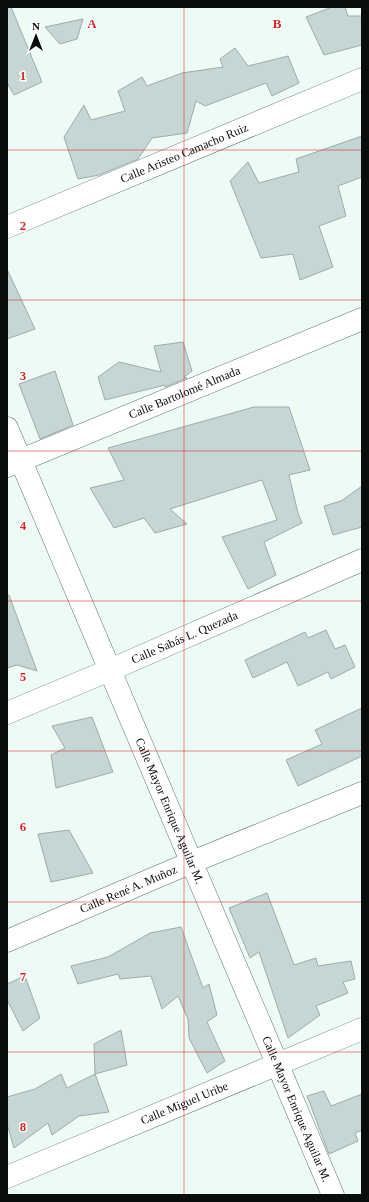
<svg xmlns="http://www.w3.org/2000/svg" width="369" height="1202" font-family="'Times New Roman',serif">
  <rect width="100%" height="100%" fill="#edfbf5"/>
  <g fill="#c6d6d4" stroke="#9dacaa">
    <path d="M7,7H11L42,82L14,95L7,83Z"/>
    <path d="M332,7H345L348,16H362V45L324,55L306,17Z"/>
    <path d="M83,19L77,39L60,44L45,27Z"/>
    <path d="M235,48L248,66L288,56L299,83L272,96L266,83L205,106L196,101L187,133L152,138L138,159L99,175L78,179L64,137L84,105L91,120L125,111L118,91L142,77L147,86L182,73L223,67L220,59Z"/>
    <path d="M362,136V177L338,186L346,216L319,226L333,267L300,280L293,254L261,258L230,181L248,162L259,183L299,172L296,159Z"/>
    <path d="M7,269L35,329L7,339Z"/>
    <path d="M183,342L192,371L184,377L187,378L165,387V385L105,400L98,377L119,362L161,372L154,346Z"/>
    <path d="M55,371L73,425L40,439L19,384Z"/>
    <path d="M254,407H289L310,470L289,475L298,513L302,523L264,542L276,575L248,589L222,537L277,520L262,480L170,509L187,524L155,533L144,518L114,528L90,488L124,480L108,448Z"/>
    <path d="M362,486V527L333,535L324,506L341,501Z"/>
    <path d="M7,595H9L37,671L17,665L7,668Z"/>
    <path d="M326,630L335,649L345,645L355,667L331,679L328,672L298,686L287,662L253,678L245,660L305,632L308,638Z"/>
    <path d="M362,708V756L298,786L286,760L322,744L315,730Z"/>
    <path d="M92,717L113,772L56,788L51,755L65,748L52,726Z"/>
    <path d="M69,830L93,873L51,882L38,834Z"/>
    <path d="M267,893L294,965L316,958L318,966L351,961L355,979L343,982L348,993L316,1006L320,1015L288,1038L259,952L250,958L229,908Z"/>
    <path d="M181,927L203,988L209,984L217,1015L207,1022L225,1061L207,1073L189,1038L188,1019L178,996L162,1009L151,976L120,979L118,974L78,984L71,966L108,957L150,933Z"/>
    <path d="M25,976L40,1018L23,1031L7,1000V984Z"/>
    <path d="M121,1030L127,1065L95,1074L94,1044Z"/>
    <path d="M61,1074L67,1088L95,1074L109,1112L79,1116L52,1135L48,1123L14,1148L7,1124V1097L35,1089Z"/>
    <path d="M324,1091L331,1106L362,1094V1130L355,1133L358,1141L329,1154L307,1096Z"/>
  </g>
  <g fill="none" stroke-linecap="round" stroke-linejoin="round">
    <g stroke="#65726d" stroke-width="23">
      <g id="street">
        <path id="s1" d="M7,227L362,79"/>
        <path id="s2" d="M7,428L333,1195"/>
        <path id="s3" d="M7,466L362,319"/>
        <path id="s4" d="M7,713L110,670L362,560"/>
        <path id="s5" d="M7,941L192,862L362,793"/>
        <path id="s6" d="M7,1177L362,1029"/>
      </g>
    </g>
    <use href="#street" stroke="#fff" stroke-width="22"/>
  </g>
  <path fill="none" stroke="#d62828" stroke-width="1" stroke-opacity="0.55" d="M184,7V1195M7,150H362M7,300H362M7,451H362M7,601H362M7,751H362M7,902H362M7,1052H362"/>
  <g text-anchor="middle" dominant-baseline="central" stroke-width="3" stroke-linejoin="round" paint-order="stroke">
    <g font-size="12" fill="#090d0c" stroke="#fff">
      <text stroke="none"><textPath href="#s1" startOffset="192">Calle Aristeo Camacho Ruiz</textPath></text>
      <text stroke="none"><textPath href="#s3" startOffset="192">Calle Bartolomé Almada</textPath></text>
      <text stroke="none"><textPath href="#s4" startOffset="193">Calle Sabás L. Quezada</textPath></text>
      <text stroke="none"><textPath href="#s2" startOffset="416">Calle Mayor Enrique Aguilar M.</textPath></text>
      <text stroke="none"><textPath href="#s5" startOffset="132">Calle René A. Muñoz</textPath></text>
      <text stroke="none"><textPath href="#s6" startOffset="192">Calle Miguel Uribe</textPath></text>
      <text stroke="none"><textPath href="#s2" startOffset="740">Calle Mayor Enrique Aguilar M.</textPath></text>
    </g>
  </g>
  <g font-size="13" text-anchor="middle" font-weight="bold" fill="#d62828" stroke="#fff" stroke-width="3" stroke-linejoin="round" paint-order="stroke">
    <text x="92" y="28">A</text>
    <text x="277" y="28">B</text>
    <text x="23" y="80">1</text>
    <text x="23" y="230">2</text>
    <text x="23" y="380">3</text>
    <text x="23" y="530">4</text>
    <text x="23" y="681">5</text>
    <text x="23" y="831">6</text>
    <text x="23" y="981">7</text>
    <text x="23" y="1131">8</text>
  </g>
  <rect width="369" height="1202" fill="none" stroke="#090d0c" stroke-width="16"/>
  <g transform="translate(36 36)" stroke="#ffffff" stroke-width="3" paint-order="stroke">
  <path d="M0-3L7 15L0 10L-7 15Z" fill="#090d0c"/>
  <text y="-6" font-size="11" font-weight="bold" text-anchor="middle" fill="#090d0c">N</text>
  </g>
</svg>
